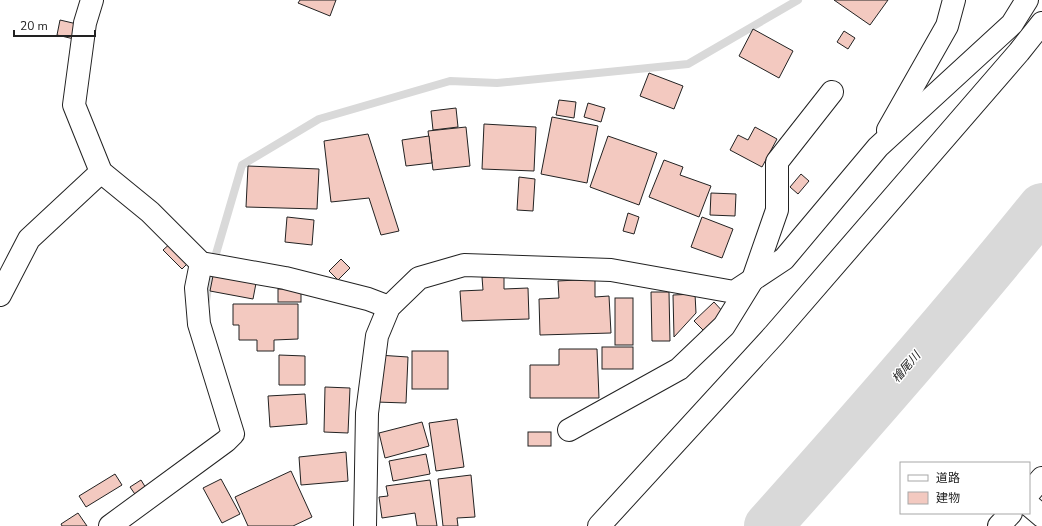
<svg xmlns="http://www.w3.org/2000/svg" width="1042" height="526" font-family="'Nunito Sans','Noto Sans JP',sans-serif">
  <rect width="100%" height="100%" fill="#fff"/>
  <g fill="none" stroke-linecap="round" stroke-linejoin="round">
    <g stroke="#d9d9d9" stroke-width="8">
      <path d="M213,264L242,165L319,119L450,81L497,83L688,64L798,0"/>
      <path d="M206,301L210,275"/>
    </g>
    <path stroke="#d9d9d9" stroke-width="48" d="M768,526C862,421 954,316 1042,207"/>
  </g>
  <g fill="#f3c9c0" stroke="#222">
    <path d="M300,0H336L330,16L298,3Z"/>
    <path d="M834,0H888L870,25Z"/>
    <path d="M60,20L77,24L74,39L57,35Z"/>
    <path d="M753,29L793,51L779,78L739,56Z"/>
    <path d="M844,31L855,38L848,49L837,42Z"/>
    <path d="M649,73L683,86L674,109L640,96Z"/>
    <path d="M559,100L576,102L574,118L556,115Z"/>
    <path d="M588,103L605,108L601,122L584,117Z"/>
    <path d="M456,108L458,127L433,130L431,111Z"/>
    <path d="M552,117L598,126L587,183L541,174Z"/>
    <path d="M484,124L536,127L534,171L482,169Z"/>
    <path d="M466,127L470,166L433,170L428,131Z"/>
    <path d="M755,127L777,139L762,167L730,150L738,135L748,140Z"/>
    <path d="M368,134L399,231L381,235L369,198L331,202L324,141Z"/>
    <path d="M429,136L432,163L406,166L402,140Z"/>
    <path d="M608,136L657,153L639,205L590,187Z"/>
    <path d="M664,160L683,167L680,175L711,186L699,217L649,197Z"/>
    <path d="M248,166L319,169L317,209L246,207Z"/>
    <path d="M801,174L809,181L798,194L790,187Z"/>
    <path d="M519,177L535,179L533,211L517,210Z"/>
    <path d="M711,193L736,194L735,216L710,215Z"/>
    <path d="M628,213L639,217L634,234L623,231Z"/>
    <path d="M287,217L314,220L312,245L285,242Z"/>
    <path d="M702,217L733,229L722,258L691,247Z"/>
    <path d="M172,242L190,261L182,269L163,250Z"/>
    <path d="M341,259L350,268L338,280L329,271Z"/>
    <path d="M214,271L257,278L253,299L210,291Z"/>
    <path d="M504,276V289L528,288L529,319L462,321L460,291L483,290L482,277Z"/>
    <path d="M595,279V297L609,296L611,333L540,335L539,299L559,298L558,281Z"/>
    <rect x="278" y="289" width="23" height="13"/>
    <path d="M651,292H669L670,341H652Z"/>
    <path d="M695,294L696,313L674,337L673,295Z"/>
    <rect x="615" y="298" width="18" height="47"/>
    <path d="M714,302L725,314L706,333L694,321Z"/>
    <path d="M233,304H298V339L274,340V351H257V340H239V325H233Z"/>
    <rect x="602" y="347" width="31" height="22"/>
    <path d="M559,349H597L599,398H530V365H559Z"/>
    <rect x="412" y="351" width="36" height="38"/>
    <path d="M279,355L305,356V385H279Z"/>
    <path d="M378,355L408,357L406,403L376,402Z"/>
    <path d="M325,387L350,388L348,433L324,432Z"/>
    <path d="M305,394L307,424L270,427L268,396Z"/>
    <path d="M457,419L464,467L436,471L429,423Z"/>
    <path d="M422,422L429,446L385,458L379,433Z"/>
    <rect x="528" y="432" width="23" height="14"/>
    <path d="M346,452L348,481L301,485L299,457Z"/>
    <path d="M426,454L430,474L393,481L389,461Z"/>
    <path d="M291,471L312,517L293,526H248L235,497Z"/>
    <path d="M115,474L122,485L86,507L79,496Z"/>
    <path d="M471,475L475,517L457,518L458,526H443L438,479Z"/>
    <path d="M221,479L240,514L222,523L203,488Z"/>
    <path d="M141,480L149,493L139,500L130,487Z"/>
    <path d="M430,480L437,526H417L415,513L382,518L379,497L388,496L386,486Z"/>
    <path d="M78,513L87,526H62L61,524Z"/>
  </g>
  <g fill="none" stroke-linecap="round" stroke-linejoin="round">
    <g stroke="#222" stroke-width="24">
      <g id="minor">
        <path d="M92,0L85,23L74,105L101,172L150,212L201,263L285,278L368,299L389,307"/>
        <path d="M888,130L947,26L954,0"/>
        <path d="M0,295L29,239L101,172"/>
        <path d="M569,430L679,369L724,326L753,279L777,210V162L832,92"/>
        <path d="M1029,493L1042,478"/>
        <path d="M1029,505L1042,516"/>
        <path d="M110,526L226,441L233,434L199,324L196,288L201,263"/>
        <path d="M365,526L367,413L377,336L389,307L419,278L464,265L611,270L734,292L784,259L878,147L1012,24L1027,0"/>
        <path d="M599,526L774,335L1019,52L1042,23"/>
        <path d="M999,526L1011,513"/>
      </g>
    </g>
    <use href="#minor" stroke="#fff" stroke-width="22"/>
  </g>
  <g text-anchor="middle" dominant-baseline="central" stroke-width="3" stroke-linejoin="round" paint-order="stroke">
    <g font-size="12" font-style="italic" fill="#222" stroke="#fff">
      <text transform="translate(906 367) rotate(-49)">檜尾川</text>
    </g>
  </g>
  <rect x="900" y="462" width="130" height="52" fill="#ffffff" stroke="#a7a7a7"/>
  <rect x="908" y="475" width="20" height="6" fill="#ffffff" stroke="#a7a7a7"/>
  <text x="936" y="482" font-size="12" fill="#222222">道路</text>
  <rect x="908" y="492" width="20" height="12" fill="#f3c9c0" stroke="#a7a7a7"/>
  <text x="936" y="502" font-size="12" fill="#222222">建物</text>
  <path d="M14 30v6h81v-6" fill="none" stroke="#222222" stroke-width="2"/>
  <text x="20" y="30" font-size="12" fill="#222222" stroke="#ffffff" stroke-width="3" paint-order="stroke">20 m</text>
</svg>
